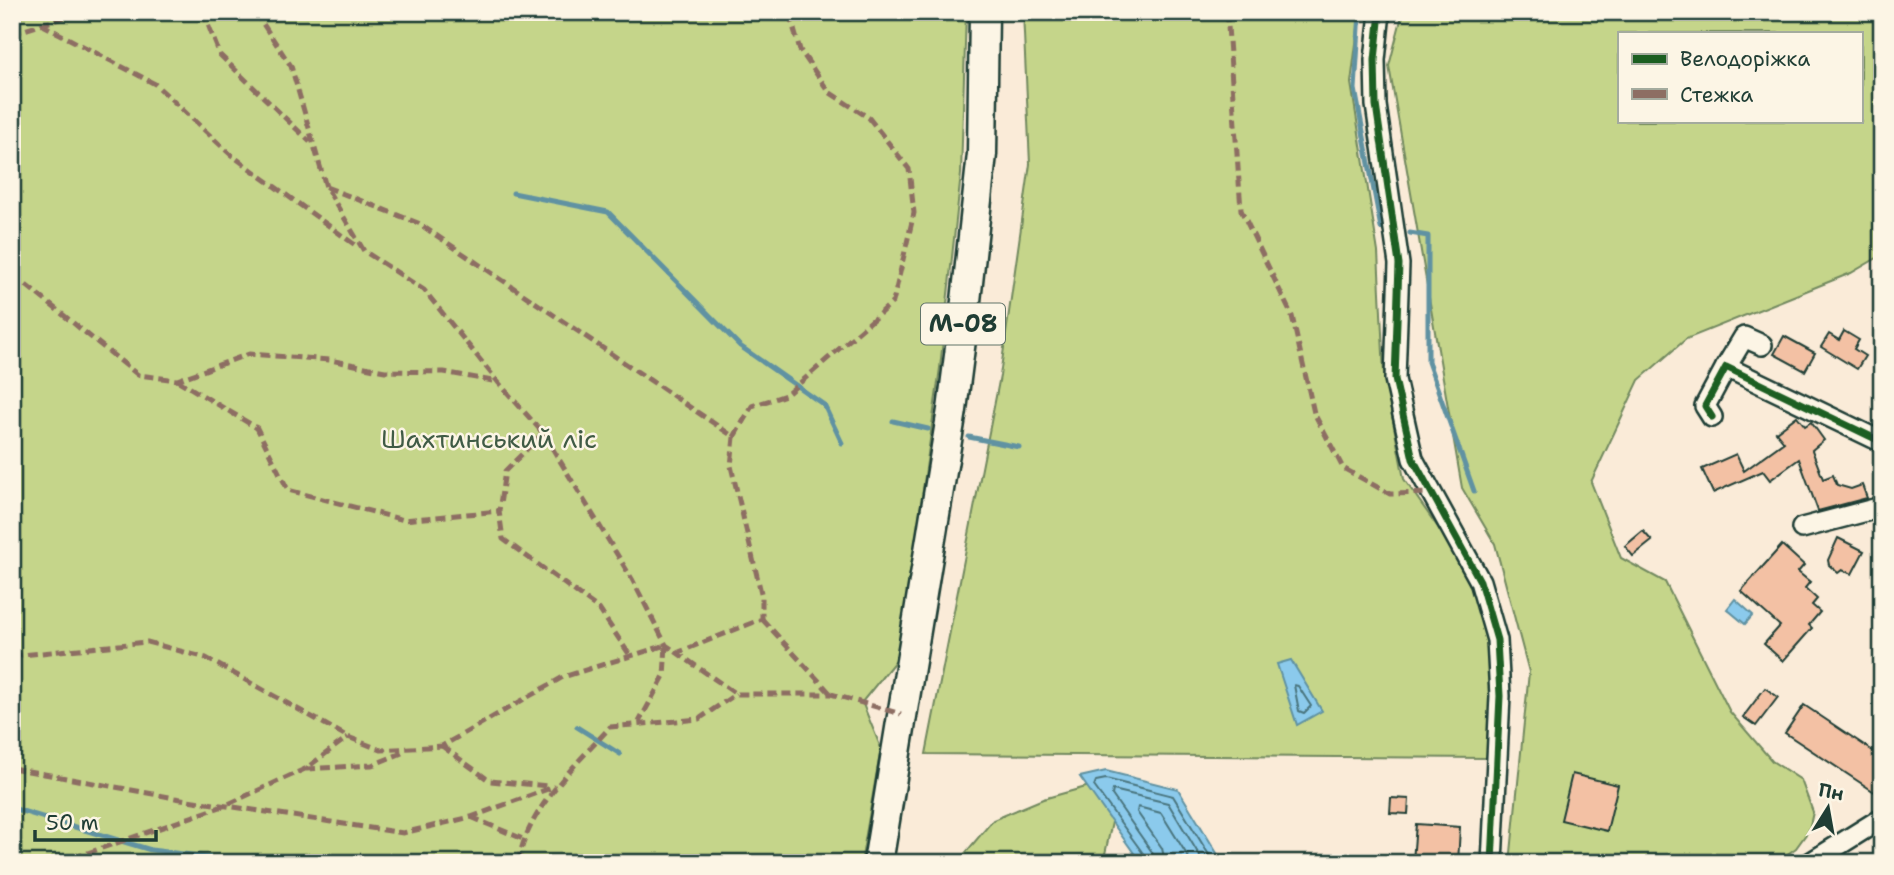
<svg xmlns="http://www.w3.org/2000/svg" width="1894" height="875" font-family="'Shantell Sans',sans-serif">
  <rect width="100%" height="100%" fill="#faebd8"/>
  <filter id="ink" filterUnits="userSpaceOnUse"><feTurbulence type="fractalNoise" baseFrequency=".0143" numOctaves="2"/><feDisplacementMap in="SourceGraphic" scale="14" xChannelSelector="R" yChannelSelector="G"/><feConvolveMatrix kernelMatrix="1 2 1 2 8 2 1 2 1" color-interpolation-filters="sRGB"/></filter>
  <g filter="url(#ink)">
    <g fill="#c5d58a" stroke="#72895f" stroke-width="2" fill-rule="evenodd">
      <path d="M12,12H966L961,174L940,368L900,655L862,702L881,748L861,863H12Z"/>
      <path d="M1023,12H1360L1351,83L1378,252L1384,374L1404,479L1458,556L1482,615L1495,673L1490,758L926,754L1000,376L1030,164Z"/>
      <path d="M1403,12H1882V255L1851,273L1686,339L1639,380L1591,482L1621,558L1665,582L1730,712L1772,761L1801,780L1813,812L1809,830L1796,848L1775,863H1510L1529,672L1495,544L1462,488L1389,66ZM1619,33H1861V121H1619Z"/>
      <path d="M1122,777L1103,863H957L993,820L1043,799Z"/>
    </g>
    <g fill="#8bcaec" stroke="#6092a2" stroke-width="2">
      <path d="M1735,599L1753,615L1745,624L1727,609Z"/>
      <path d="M1291,660L1322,711L1297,725L1277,664Z"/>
      <path d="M1106,771L1178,789L1223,863H1141L1080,777Z"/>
    </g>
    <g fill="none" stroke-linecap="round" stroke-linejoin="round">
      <g stroke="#4a757e" stroke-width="2">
        <path d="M1294,685L1298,686L1311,706L1304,713L1299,711Z"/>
        <path d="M1146,863L1145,856L1094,786L1096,781L1106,779L1173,796L1214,863"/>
        <path d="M1155,863L1152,852L1112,795L1113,790L1168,803L1204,863"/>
        <path d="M1165,863L1162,848L1137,812L1138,807L1161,813L1192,863"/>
      </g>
      <g stroke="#6092a2" stroke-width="5">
        <path d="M1360,12L1355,89L1381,228"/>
        <path d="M513,193L608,212L740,346L824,405L842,443"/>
        <path d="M1410,233L1428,236V362L1474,491"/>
        <path d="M893,421L928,429"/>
        <path d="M969,437L1019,447"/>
        <path d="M577,727L620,754"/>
        <path d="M12,808L151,850L255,863"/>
      </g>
    </g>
    <g fill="#f3c1a4" stroke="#1f3d34" stroke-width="2">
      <path d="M1844,331L1859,340L1854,349L1865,356L1857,369L1821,347L1829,334L1839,340Z"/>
      <path d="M1784,336L1815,353L1805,371L1774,354Z"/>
      <path d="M1797,416L1805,426L1811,422L1824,440L1812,450L1823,479L1833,475L1837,485L1851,489L1862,485L1867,498L1818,511L1799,459L1770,480L1763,471L1713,493L1702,469L1736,454L1744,471L1784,442L1776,432Z"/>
      <path d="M1643,531L1652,541L1633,556L1625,546Z"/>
      <path d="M1838,538L1864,551L1852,574L1842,570L1838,573L1829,565L1828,560Z"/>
      <path d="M1782,545L1804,565L1798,572L1810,582L1805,588L1817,599L1812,605L1820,612L1809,625L1812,628L1783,661L1764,644L1780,626L1741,591Z"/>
      <path d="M1765,688L1778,697L1756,726L1743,717Z"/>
      <path d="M1804,705L1882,757V797L1785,733Z"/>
      <path d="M1572,774L1618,785L1607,831L1561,820Z"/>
      <path d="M1391,798L1409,799L1408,814L1390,813Z"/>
      <path d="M1416,824L1460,827L1458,863L1413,861Z"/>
    </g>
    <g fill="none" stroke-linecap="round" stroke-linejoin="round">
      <g stroke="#1f3d34" stroke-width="24">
        <g id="minor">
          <path d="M1380,12L1375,60L1376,105L1399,264L1395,379L1413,459L1480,581L1497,640L1500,696L1492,863"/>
          <path d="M1726,367L1744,337L1762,345"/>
          <path d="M1712,417L1705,406L1726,367L1882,442"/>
          <path d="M1802,528L1878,508L1882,503"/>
          <path d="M1810,863L1882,818"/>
        </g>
      </g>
      <g stroke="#1f3d34" stroke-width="33">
        <path id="highway" d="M878,863L952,410L966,301L982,154L984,12"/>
      </g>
      <use href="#minor" stroke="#fcf5e5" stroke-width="19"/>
      <use href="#highway" stroke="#fcf5e5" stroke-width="28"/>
      <g stroke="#8d6e63" stroke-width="5" stroke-dasharray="10 5" stroke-linecap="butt">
        <path d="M203,12L220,55L310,142"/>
        <path d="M255,12L291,66L326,187L364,251L424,290L498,382L543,433L632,579L666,645L736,694H831L901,714"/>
        <path d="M1227,12L1241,210L1292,316L1314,413L1343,468L1390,494L1429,493"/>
        <path d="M41,24L155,84L230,154L358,247"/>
        <path d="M12,34L81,12"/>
        <path d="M326,187L418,223L734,437L731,466L762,597V619L679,652"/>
        <path d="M12,280L26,285L138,375L177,380L249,354L330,360L385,371L444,372L498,382"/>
        <path d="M177,380L257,428L288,490L404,520L499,511"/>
        <path d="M543,433L505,471L499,511L503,539L599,609L631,657"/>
        <path d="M734,437L752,406L786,395L893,302L914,213L909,169L869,118L829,92L800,50L789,12"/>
        <path d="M762,619L831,694"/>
        <path d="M12,656L147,642L206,658L348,737L381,750L442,746L563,677L666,645L664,676L639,722"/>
        <path d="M442,746L490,781L549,786"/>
        <path d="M12,768L175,798L403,833L471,817L556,786"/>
        <path d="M306,769L372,765L402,753"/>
        <path d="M471,817L523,839"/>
        <path d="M59,863L226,805L305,769L348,737"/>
        <path d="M518,863C528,808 574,767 610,727L699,719L736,694"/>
      </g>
      <g stroke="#fcf5e5" stroke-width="11">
        <g id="cycleway">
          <path d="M1380,12L1375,60L1376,105L1399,264L1395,379L1413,459L1480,581L1497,640L1500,696L1492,863"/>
          <path d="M1712,417L1705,406L1726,367L1882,442"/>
        </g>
      </g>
      <use href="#cycleway" stroke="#1b5e20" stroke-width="7"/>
    </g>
  </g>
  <g text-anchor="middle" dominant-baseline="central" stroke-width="5" stroke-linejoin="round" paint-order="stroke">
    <rect fill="#fcf5e5" stroke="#617469" stroke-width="2" x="921" y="303.5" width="84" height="41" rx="5"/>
    <g font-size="24" font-weight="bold" fill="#1f3d34">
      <text x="963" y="324">М-08</text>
    </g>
    <g font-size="26" fill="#405b45" stroke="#fcf5e5">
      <text x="489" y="438">Шахтинський ліс</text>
    </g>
  </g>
  <rect width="1894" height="875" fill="none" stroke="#fcf5e5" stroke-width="42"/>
  <rect x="21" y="21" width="1852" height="833" fill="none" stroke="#1f3d34" stroke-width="2.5" filter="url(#ink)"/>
  <rect x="1618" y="32" width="245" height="91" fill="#fcf5e5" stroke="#a4ab9e" stroke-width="2"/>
  <rect x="1632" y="54" width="35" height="10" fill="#1b5e20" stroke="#a4ab9e" stroke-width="2"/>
  <text x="1680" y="66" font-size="21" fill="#1f3d34">Велодоріжка</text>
  <rect x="1632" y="89" width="35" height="10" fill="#8d6e63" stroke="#a4ab9e" stroke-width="2"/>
  <text x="1680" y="102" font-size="21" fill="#1f3d34">Стежка</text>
  <g transform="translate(1828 808) rotate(11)" stroke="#fcf5e5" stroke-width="5" paint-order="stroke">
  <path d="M0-5L12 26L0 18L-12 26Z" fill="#1f3d34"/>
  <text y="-10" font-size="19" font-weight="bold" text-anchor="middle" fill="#1f3d34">Пн</text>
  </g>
  <path d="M35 830v10h121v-10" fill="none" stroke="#1f3d34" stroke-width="3.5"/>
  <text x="46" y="830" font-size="21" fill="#1f3d34" stroke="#fcf5e5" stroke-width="5" paint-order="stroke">50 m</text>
</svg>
